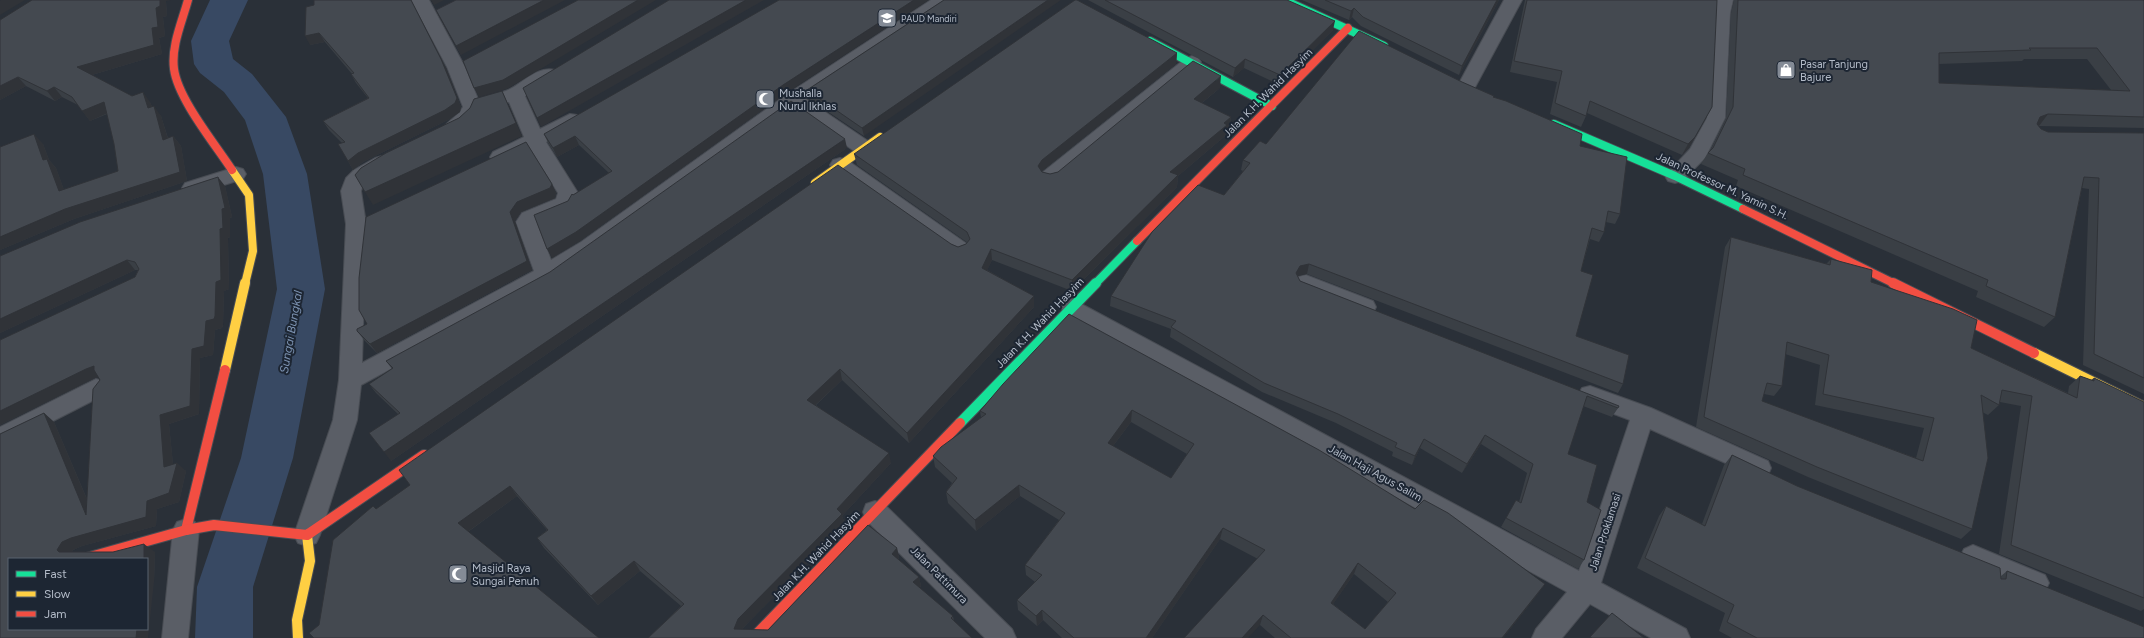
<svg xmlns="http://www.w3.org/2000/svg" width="2144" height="638" font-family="Figtree,sans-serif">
  <rect width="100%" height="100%" fill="#2a3038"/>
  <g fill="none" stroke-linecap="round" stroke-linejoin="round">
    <path fill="#384963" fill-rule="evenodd" d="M210,0H248L229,41L233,59L252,74L286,117L307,174L325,289L293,458L253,587V638H195L197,587L241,458L277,289L263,174L245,120L224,92L200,73L194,64L191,41Z"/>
    <g stroke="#484c53" stroke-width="2">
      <g id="street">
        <path d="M411,0H429L465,67L478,99C488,96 499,94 508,90C523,83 538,65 555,70L558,74L555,78L525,96L540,129L570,114L577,115L579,120L577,125L546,142L578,193L572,208L537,223L551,260L581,242L786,95L931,0H952L949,4L806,99L871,143L874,148L871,153L864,155L857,153L793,108L595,252L554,280L361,385L357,420L320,535L316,543L307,546L298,543L294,535L333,420L339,380L346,224L341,191L346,178L354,170L375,158L382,156L389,158L392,163C384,176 365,176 361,191L366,224L362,363L534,271L516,222L522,213L556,199L558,193L531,150L507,162L500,164L493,162L490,157L493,152L524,137L509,102L479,111C472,124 463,136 447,132L444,127C450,119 456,118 463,107L447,67Z"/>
        <path d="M1504,0H1522L1473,91L1466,93L1459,91L1457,87Z"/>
        <path d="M1715,0H1733L1730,13L1725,118L1705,158L1682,181L1675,183L1668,181L1665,176L1690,149L1707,118L1712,13Z"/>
        <path d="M1192,56L1198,58L1201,62L1198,66L1057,182L1050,184L1043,182L1040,177L1043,172L1186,58Z"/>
        <path d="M840,158L847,160L967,244L970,249L967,254L960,257L953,254L833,170L830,165L833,160Z"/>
        <path d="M236,167L243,169L246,174L243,179L192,195L185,193L182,188L185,183Z"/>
        <path d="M1306,275L1373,301L1376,307L1373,313L1365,315L1298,289L1295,283L1298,277Z"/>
        <path d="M1072,299L1579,571L1630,420L1582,402L1578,395L1582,388L1590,386L1651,408L1768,461L1771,468L1768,475L1759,478L1650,429L1601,583L1686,629L1690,638H1651L1590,604L1562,638H1532L1536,629L1567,592L1064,313L1061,307L1064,301Z"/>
        <path d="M96,379L104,381L108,388L104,395L0,448V427Z"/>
        <path d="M875,501L884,504L1012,629L1016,638H985L866,520L863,512L866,504Z"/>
        <path d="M186,519L195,522L199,530L188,638H162L173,530L177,522Z"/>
        <path d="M1973,545L2045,575L2049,583L2045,591L2036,595L1964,565L1960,557L1964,549Z"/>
      </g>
    </g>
    <g stroke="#484c53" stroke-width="10">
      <g id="fast-far1">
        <path d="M1284,0L1384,46"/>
        <path d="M1150,41L1272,106"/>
        <path d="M1554,124L1675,176L1743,209"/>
        <path d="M1095,284L1137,241"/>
      </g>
    </g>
    <g stroke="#484c53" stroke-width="12">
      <path id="fast" d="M960,423L1096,283"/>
    </g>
    <g stroke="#484c53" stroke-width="10">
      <g id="slow-far1">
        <path d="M232,170L249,195L253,251L245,284"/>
        <path d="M815,183L880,137"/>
      </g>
    </g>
    <g stroke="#484c53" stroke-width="12">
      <g id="slow">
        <path d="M2034,353L2144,407"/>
        <path d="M225,370L245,283"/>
        <path d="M298,638L297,620L310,561L307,535"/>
      </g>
    </g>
    <g stroke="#484c53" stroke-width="10">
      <g id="jam-far1">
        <path d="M188,0C182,22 171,46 174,69C178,99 215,144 232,170"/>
        <path d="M1743,209L1895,284"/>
        <path d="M1137,241L1348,28"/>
      </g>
    </g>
    <g stroke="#484c53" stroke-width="12">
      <g id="jam">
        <path d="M1893,283L2034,353"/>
        <path d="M186,530L225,370"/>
        <path d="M83,559L186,530L214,525L307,535L424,455"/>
        <path d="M753,638L960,423"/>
      </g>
    </g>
    <use href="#street" fill="#5a5e66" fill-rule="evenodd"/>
    <use href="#fast-far1" stroke="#16e098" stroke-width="8"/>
    <use href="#fast" stroke="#16e098" stroke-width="10"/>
    <use href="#slow-far1" stroke="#ffcf43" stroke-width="8"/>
    <use href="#slow" stroke="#ffcf43" stroke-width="10"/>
    <use href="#jam-far1" stroke="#f24e42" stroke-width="8"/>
    <use href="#jam" stroke="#f24e42" stroke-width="10"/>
  </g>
  <g fill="#3a3f45" fill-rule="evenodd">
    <path d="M411,0L446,68L461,107L460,112L450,119L363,162L353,170L348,161L342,143L329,130L323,121L368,98L356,83L351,74H352L325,42L310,45L314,5Z"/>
    <path d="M456,0L461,55L436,10Z"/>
    <path d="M944,0L864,136L809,99L807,90Z"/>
    <path d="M1088,0H1287L1333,30L1278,84L1244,68L1233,77Z"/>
    <path d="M1302,0H1499L1459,75L1361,26L1352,17L1349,20Z"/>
    <path d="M1525,0H1716L1712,107L1689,148L1682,155L1587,113L1586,116L1581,127L1550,114L1557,82L1510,72Z"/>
    <path d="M1734,0H2143L2144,1V128L2038,126L2041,129L2048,132L2144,133V394L2083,365L2089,189L2082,188L2055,317L2044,327L1976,297L1978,291L1736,186L1738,180L1701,164L1708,153L1711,149L1726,118L1731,13ZM2024,59H2087L2111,90L1939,83V64L2022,61Z"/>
    <path d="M166,1L167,16L163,17L165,36L159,38L162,54L92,75L132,96L150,102L152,107L161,116L168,138L173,136L181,146L187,181L74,219L0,250L43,144L49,160L56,168L64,190L118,171L114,144L107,114L90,121L78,105L62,97L55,101L26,86L0,100V20Z"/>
    <path d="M1177,53L1176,64L1042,171V172L1050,174L1058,172L1220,88L1202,103L1231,117L1229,129L1226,131L1225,136L1178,176L1177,187L1072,291L992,260L987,270L1034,296V307L909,443L842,380L816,405L891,463L842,516L845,524L743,628L742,630H768L897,548L899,558L898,559L919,577L921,586L919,588L953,616L954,621L648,638L681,606L640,571L598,605L544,548L537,538L547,530L517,496L468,532L319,625L376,509L951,244L958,247L966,244L968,243L857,165L854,154Z"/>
    <path d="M785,94L580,241L552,258L568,201L573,195L609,173L579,145L557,157L548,143L544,134Z"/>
    <path d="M1493,98L1580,146L1620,214L1615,224L1606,222L1604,232L1599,242L1590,239L1581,271L1576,336L1623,384L1618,393L1307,274L1297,276L1300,281L1618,408L1612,417L1583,406L1568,454L1587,502L1584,560L1578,569L1501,527L1516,500L1519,502L1527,473L1481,444L1462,473L1420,448L1412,465L1392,456L1393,452L1336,423L1262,392L1170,337L1171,329L1110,306L1111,296L1224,195L1243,171L1241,170L1243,160L1266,144Z"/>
    <path d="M847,148L391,461L398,414L376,393L369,384L392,369L386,361Z"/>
    <path d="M552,184L556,193L555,198L521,212L515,221L532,270L377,353L364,340L357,331Z"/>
    <path d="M225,186L232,217L230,218V237L228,238L229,289L224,291L223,325L222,328L215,330L213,355L200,358L199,414L169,424L173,464L186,471L179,502L157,509L156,526L82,546L73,550L72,552H155L154,582L0,638L44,413L54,422L87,499L100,380L98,377L95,378L0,425V340L135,277L138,270H135L0,333V256Z"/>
    <path d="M1731,237L1826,264L1831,259L1871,282L1971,348L2068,393L2069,386L2080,376L2091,380L2094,378L2144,402V609L2141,611L1999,554L2021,406L2000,402L1999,405L1988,415L1982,412L1972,529L1961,539L1808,477L1696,427L1725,247ZM1785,354L1820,365L1815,405L1924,428L1916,458L1762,401L1764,394L1774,396L1782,386Z"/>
    <path d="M1069,314L1415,509L1545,584L1537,595L1503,638H1275L1260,625L1258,559L1220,539L1152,638H1062L1043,620L1037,626L1018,610L1017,600L1035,582L1026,575L1025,565L1059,520L1020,496L976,531L948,503L946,492L952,483L935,467L933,456L981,418L980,411ZM1131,422L1187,454L1171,478L1113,446ZM1354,574L1388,602L1365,629L1333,604Z"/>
    <path d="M1732,455L1797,486L2001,576L2007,571L2144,638H1732L1719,631L1725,613L1637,568L1659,516L1666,506L1702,524L1724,465Z"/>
  </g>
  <g fill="#303338">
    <path d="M1,0H25L0,15V1Z"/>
    <path d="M160,0H171L166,1L167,16L163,17L165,36L159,38L162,54L85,77L77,67L152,28L156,8Z"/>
    <path d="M431,0H444L434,5Z"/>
    <path d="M544,0H565L461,55L456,46Z"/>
    <path d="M638,0H656L507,89L479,97L474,88Z"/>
    <path d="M746,0H764L541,127L537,118Z"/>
    <path d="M914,0H929L785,94L580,241L552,258L547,249L783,85Z"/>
    <path d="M1048,0H1061L864,136L862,128Z"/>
    <path d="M1497,0H1499L1459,75L1462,66Z"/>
    <path d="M1354,8L1352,17L1349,20L1351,11Z"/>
    <path d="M1335,21L1333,30L1278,84L1280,75Z"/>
    <path d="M319,33L325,42L310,45L305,36Z"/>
    <path d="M1177,53L1176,64L1042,171L1039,178L1038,166L1042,160Z"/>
    <path d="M441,59L446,68L461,107L460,112L450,119L363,162L353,170L348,161Z"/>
    <path d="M1245,59L1244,68L1233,77L1235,68Z"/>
    <path d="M1221,76L1220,88L1193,110L1194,99Z"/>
    <path d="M18,77L26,86L0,100V86Z"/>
    <path d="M54,87L62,97L55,101L47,91Z"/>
    <path d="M502,91L522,136L373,205L365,192Z"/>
    <path d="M143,92L150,102L156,118L148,108Z"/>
    <path d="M104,102L112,111L90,121L82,111Z"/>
    <path d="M154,106L161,116L171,149L163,140Z"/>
    <path d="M2048,114L2039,126L2031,128L2040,117Z"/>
    <path d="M1231,117L1229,129L1226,131L1225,136L1178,176L1177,187L1072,291V280L1170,172Z"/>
    <path d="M34,134L43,144L49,160L56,168L68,201L59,191L43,160Z"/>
    <path d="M173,136L181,146L187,181L74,219L0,250V237L65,209Z"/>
    <path d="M575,136L579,145L557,157L553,148Z"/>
    <path d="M1695,137L1689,148L1682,155L1688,144Z"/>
    <path d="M845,139L847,148L391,461L384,452Z"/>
    <path d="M218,177L225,186L232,217L230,218V237L228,238L229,289L224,291L223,325L222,328L215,330L213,355L200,358L199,414L169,424L174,474L177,463L186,471L179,502L157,509L156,526L82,546L73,550L69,558L59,552L57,550L62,542L147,501L164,467L160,415L192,349Z"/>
    <path d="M552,184L556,193L555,198L521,212L515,221L532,270L377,353L370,344L510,212L517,202Z"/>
    <path d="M991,249L992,260L983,279L982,268Z"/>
    <path d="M127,260L135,270L0,333V319Z"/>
    <path d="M1309,264L1307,274L1298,276L1294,282L1296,273L1300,266Z"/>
    <path d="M1034,296V307L909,443L907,433Z"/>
    <path d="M94,366L103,376L95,378L0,425V411L86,369Z"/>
    <path d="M840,369L842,380L810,410L807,400Z"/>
    <path d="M1132,410L1131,422L1107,454L1108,443Z"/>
    <path d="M44,413L54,422L97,523L86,515Z"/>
    <path d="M1485,435L1481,444L1462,473L1467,464Z"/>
    <path d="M1424,439L1420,448L1412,465L1415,456Z"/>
    <path d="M889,453L891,463L842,516L845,524L743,628L739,638L734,629L738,619L837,509Z"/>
    <path d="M1019,485L1020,496L976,531L975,520Z"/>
    <path d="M510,486L517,496L466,533L458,523Z"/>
    <path d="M1223,528L1220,539L1152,638H1146Z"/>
    <path d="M144,544L155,552L154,582L148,638H136L137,629H147V559H144Z"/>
    <path d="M897,548L899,558L894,563L892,554Z"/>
    <path d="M634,561L640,571L598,605L591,596Z"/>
    <path d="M1358,563L1354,574L1327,613L1331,603Z"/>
    <path d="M919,577L921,586L915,592L913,582Z"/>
    <path d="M1545,584L1537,595L1503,638H1502Z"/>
    <path d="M1042,610L1043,620L1037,626L1036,616Z"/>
    <path d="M1263,615L1260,625L1248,638H1242Z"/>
  </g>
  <g fill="#444950" stroke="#303338" fill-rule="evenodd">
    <path d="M32,0H160V6L156,8L158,27L152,28L154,45L77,67L132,96L143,92L148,108L154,106L163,140L173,136L180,172L65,209L0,237V147L34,134L43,160L47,159L59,191L118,171L114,144L104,102L82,111L72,97L54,87L47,91L18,77L0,86V20Z"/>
    <path d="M314,0H411L441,59L457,98L455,103L445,110L358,153L348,161L338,144L345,142L323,121L369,98L351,74L354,73L319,33L305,36L306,7L314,5Z"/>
    <path d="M456,0H544L456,46L436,10Z"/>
    <path d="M578,0H638L503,80L474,88L463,61Z"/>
    <path d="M669,0H746L537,118L523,88Z"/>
    <path d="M779,0H914L783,85L576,232L547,249L534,215L568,201L572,194L573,195L612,171L575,136L553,148L544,134Z"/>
    <path d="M944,0H1048L862,128L807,90Z"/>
    <path d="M1075,0H1077L1177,53L1042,160L1038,166L1042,172L1050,174L1058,172L1193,61L1221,76L1194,99L1231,117L1224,123L1227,125L1170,172L1178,175L1072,280L991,249L982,268L1034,296L907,433L840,369L807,400L889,453L837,509L842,514L738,619L734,629L768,630L868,525L897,548L892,554L919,577L913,582L953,616L951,618L972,638H648L684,604L634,561L591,596L537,538L548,530L510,486L458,523L599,638H314L309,633L319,625L333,540L373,506L376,509L410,485L399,470L838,165L951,244L958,247L966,244L970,239L967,232L854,154Z"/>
    <path d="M1105,0H1287L1335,21L1280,75L1245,59L1235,68Z"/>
    <path d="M1325,0H1497L1462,66L1363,17L1354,8L1351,11Z"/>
    <path d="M1527,0H1717L1712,107L1695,137L1688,144L1590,101L1586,116L1555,103L1562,71L1514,61Z"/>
    <path d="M1738,0H2143L2144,1V117L2048,114L2040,117L2037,124L2041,129L2048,132L2144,133V378L2094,354L2099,178L2084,177L2055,317L1986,286L1988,280L1743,175L1745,169L1708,153L1713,148L1733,107ZM2029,48H2097L2130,91L1939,83V53L2031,50Z"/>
    <path d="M1359,31L1462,82L1494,96L1493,97L1506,101L1582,134L1580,146L1627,157L1620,214L1608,211L1604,232L1592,228L1581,271L1593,275L1576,336L1629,355L1623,384L1309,264L1300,266L1296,273L1300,281L1619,406L1618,408L1587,396L1568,454L1597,465L1587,502L1601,510L1584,560L1506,518L1516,500L1521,503L1533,464L1485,435L1467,464L1424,439L1415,456L1395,447L1397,443L1338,414L1264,383L1171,327L1176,321L1111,296L1152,232L1198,185L1224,195L1250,163L1243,160L1260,141L1266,144Z"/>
    <path d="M502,91L516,123L365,192L355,175L361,168L386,153L459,118L470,108L474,99Z"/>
    <path d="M791,101L845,139L384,452L369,433L400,413L369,384L393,368L386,361L550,272Z"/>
    <path d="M526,142L552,184L550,188L517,202L510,212L527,261L370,344L357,331V329L367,324L359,310V278L366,217Z"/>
    <path d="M218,177L225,208L222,209L223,228L220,229L221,280L216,282L215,316L214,319L206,321L204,346L192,349L190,406L160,415L164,467L177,463L169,493L147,501L146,517L71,538L62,542L57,550L59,552H113L144,544V559H9V629H137L136,638H0V434L44,413L86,515L93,389L100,380L94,370V366L86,369L0,411V340L135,277L139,269L135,262L127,260L0,319V256L80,222Z"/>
    <path d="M1731,237L1830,265L1831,259L1872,270L1871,282L1953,309L1977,320L1971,348L2077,398L2080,376L2094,381V378L2144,402V598L2011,545L2032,396L2002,390L1999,405L1981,395L1988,458L1972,529L1817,467L1704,417ZM1787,342L1829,355L1823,394L1934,418L1923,461L1762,401L1767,383L1782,386Z"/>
    <path d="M1069,314L1319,450L1415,509L1424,500L1448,513L1545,584L1502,638H1291L1263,615L1242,638H1184L1265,550L1223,528L1146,638H1074L1042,610L1036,616L1017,600L1042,575L1025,565L1065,513L1019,485L975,520L946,492L957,478L933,456L941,447L986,414L980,411L1003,384ZM1132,410L1194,444L1171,478L1108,443ZM1358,563L1396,593L1365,629L1331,603Z"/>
    <path d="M1732,455L1797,486L2000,568L2001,579H2006L2007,571L2144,627V638H1757L1727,622L1734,605L1645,558L1666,506L1705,526Z"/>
    <path d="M1612,613L1644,638H1592L1590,637Z"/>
  </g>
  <defs>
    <g id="school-square" transform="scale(1)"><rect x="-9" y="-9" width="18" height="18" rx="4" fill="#848b96" stroke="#1d2633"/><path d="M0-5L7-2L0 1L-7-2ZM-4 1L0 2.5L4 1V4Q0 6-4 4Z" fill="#fff"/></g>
    <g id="shop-square" transform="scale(1)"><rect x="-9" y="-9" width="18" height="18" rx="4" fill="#848b96" stroke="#1d2633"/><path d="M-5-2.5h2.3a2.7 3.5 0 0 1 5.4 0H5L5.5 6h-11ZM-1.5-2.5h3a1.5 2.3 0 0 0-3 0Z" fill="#fff"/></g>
    <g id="mosque-square" transform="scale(1)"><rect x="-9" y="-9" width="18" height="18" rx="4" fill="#848b96" stroke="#1d2633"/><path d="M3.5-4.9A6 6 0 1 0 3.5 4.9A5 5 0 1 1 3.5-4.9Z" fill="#fff"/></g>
  </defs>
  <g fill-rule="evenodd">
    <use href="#school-square" x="887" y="18"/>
    <use href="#shop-square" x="1786" y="70"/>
    <use href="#mosque-square" x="765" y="99"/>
    <use href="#mosque-square" x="458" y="574"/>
  </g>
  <g text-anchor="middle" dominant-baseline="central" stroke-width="4" stroke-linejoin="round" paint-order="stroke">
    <g font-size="9" fill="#b4bcc9" stroke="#1d2633" text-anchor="start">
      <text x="901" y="18">PAUD Mandiri</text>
    </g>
    <g font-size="11" fill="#b4bcc9" stroke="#1d2633" text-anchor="start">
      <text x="1800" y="64">Pasar Tanjung<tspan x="1800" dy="13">Bajure</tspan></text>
      <text x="779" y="93">Mushalla<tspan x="779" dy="13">Nurul Ikhlas</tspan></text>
      <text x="472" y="568">Masjid Raya<tspan x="472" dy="13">Sungai Penuh</tspan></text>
    </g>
    <g font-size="11" fill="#b4bcc9" stroke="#1d2633">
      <text transform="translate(1268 93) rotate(-45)">Jalan K.H. Wahid Hasyim</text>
      <text transform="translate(1722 186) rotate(25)">Jalan Professor M. Yamin S.H.</text>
      <text transform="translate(1040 323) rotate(-46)">Jalan K.H. Wahid Hasyim</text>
      <text transform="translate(1375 473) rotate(29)">Jalan Haji Agus Salim</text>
      <text transform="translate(1605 532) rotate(-72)">Jalan Proklamasi</text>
      <text transform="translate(816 556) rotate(-46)">Jalan K.H. Wahid Hasyim</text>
      <text transform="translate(939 575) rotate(45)">Jalan Pattimura</text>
    </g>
    <g font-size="12" font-style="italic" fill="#7c92b1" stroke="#1d2633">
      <text transform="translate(291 332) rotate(-80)">Sungai Bungkal</text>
    </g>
  </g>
  <rect x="8" y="558" width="140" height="72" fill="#1d2633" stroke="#59626f"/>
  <rect x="16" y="571" width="20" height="6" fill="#16e098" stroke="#59626f"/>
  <text x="44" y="578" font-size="12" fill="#b4bcc9">Fast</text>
  <rect x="16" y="591" width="20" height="6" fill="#ffcf43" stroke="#59626f"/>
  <text x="44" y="598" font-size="12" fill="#b4bcc9">Slow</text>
  <rect x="16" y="611" width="20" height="6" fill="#f24e42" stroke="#59626f"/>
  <text x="44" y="618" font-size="12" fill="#b4bcc9">Jam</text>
</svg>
